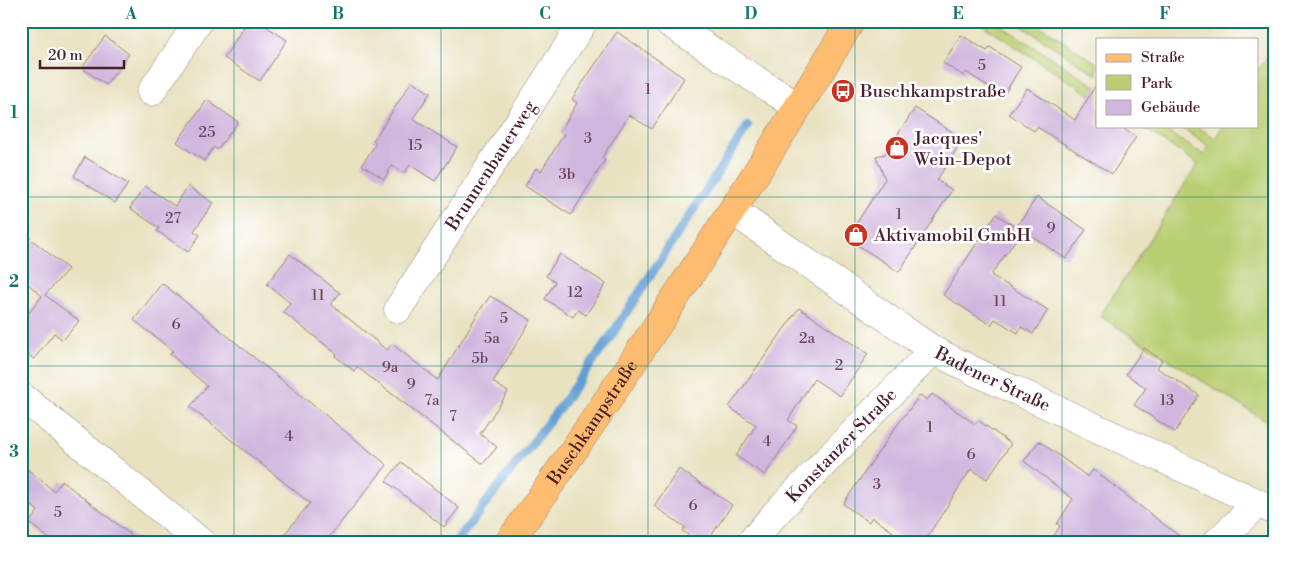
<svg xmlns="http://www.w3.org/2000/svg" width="1296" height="563" font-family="'Libre Bodoni',serif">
  <rect width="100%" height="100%" fill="#fff"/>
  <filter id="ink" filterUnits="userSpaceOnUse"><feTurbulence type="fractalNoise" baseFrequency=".02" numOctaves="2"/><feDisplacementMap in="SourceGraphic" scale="10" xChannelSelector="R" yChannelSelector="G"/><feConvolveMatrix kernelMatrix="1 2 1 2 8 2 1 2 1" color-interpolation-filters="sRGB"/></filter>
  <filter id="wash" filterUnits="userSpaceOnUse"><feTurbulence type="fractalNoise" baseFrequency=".0096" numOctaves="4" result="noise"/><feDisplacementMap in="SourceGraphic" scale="20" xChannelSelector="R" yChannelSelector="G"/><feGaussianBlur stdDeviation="1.12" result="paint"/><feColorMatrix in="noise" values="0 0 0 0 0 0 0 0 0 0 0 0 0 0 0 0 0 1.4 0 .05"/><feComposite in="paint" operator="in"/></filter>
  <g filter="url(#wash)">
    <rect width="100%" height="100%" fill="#e8e2c1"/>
    <g fill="#b9ce72" stroke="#82764e">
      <path d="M976,21H994L1097,87V99Z"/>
      <path d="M1014,21H1032L1097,63V75Z"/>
      <path d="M1275,45V427L1100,316L1198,164L1140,126H1158L1204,155L1209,146L1178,126H1196L1215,138L1223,126H1257V72Z"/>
    </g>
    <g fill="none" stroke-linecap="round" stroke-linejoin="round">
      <path stroke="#649ed3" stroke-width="9" d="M456,542L560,407L609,339L748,126"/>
    </g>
    <g id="blocks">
      <g fill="#d0b6de">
        <path d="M248,21H258L287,40L260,81L224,58Z"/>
        <path d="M617,32L684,78L652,129L629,115L602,158L605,160L571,215L525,186L536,168L541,171L564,134L560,132L577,103L572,99Z"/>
        <path d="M961,35L987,51L990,47L1021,67L1003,96L966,72L964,76L943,63Z"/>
        <path d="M105,36L129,54L106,85L82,68Z"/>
        <path d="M412,81L430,93L413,119L457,147L435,181L410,165L404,173L392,166L384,179L362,165L376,143L373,141Z"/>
        <path d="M1097,83V126H1119L1136,137L1112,174L1037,127L1034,131L1009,114L1027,88L1075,120Z"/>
        <path d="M207,100L238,122L217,150L214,147L204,161L177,142Z"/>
        <path d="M915,108L963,139L937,180L952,190L899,272L847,238L885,179L876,156L885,154Z"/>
        <path d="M85,157L128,184L115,203L74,176Z"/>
        <path d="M145,186L175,206L188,186L213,203L194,231L200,235L188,252L157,231L159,228L130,208Z"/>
        <path d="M1037,197L1086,230L1066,259L1017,226Z"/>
        <path d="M996,214L1022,231L991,275L1048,310L1033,334L1021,327L1018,333L995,319L991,325L943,295Z"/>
        <path d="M21,231L68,269L45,295L79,321L63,340L54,333L34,359L21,350V323L42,296L21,278Z"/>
        <path d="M290,254L340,293L331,304L387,350L392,344L438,380L480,310L490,296L531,320L493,382L508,392L480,434L497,447L483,464L357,367L354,371L335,356L337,354L283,312L290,303L267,284Z"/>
        <path d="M560,254L606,284L586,315L578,310L573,317L545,299L555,282L546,276Z"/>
        <path d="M162,283L387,465L325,542H278L310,503L190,407L207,386L170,354L173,351L134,320Z"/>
        <path d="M799,308L868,354L840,396L814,379L788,420L797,426L765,475L736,456L756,425L729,407Z"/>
        <path d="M1144,348L1162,360L1157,368L1199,395L1175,432L1134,405L1146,388L1126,374Z"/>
        <path d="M932,394L975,424L978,420L1011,444L987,479L971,469L924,542H907L872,517L869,522L843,504L895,428L920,395L927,400Z"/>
        <path d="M1039,441L1088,477L1093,470L1187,542H1050L1060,526L1057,524L1073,499L1024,461Z"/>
        <path d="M401,462L459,508L444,527L386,481Z"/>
        <path d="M21,464L54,491L62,481L140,542H53L29,523L38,511L21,497Z"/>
        <path d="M679,469L732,505L707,542H699L682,531L685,527L654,506Z"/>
      </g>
    </g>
  </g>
  <g filter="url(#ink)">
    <use href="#blocks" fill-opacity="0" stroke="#998076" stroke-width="1"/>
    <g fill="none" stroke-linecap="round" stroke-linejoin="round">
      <g stroke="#998076" stroke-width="29">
        <g id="minor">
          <path d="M666,21L798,107"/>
          <path d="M151,92L199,21"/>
          <path id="s1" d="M733,211L933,350L976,372L1275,511"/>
          <path id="s2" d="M398,309L584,21"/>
          <path d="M21,396L201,542"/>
          <path id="s3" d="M751,542L775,514L933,350"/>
          <path d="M1217,542L1258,503"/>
        </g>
      </g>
      <g stroke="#998076" stroke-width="29">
        <g id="major">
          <path id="s4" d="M509,542C559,474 605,404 652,333C720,230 787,127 851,21"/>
        </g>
      </g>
      <use href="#minor" stroke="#fff" stroke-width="28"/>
      <use href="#major" stroke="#fdbc70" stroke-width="28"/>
    </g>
  </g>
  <path fill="none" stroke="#0f766e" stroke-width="1" stroke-opacity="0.55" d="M234,21V542M441,21V542M648,21V542M855,21V542M1062,21V542M21,197H1275M21,366H1275"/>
  <defs>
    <g id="bus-disc" transform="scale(1.25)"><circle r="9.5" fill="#c8321e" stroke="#fff"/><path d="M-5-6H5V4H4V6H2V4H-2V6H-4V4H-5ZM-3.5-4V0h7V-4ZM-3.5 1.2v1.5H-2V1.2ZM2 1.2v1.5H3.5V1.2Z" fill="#fff"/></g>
    <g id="shop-disc" transform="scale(1.25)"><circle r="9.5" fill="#c8321e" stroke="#fff"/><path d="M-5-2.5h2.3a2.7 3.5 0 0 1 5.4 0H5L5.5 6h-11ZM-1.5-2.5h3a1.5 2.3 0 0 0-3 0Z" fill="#fff"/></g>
  </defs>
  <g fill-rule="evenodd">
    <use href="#bus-disc" x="843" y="91"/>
    <use href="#shop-disc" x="897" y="148"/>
    <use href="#shop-disc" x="856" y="235"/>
  </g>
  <g text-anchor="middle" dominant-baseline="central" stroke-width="5" stroke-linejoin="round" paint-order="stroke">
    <g font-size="15" fill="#6c4558">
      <text x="982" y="65">5</text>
      <text x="648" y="89">1</text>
      <text x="207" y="132">25</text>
      <text x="588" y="138">3</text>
      <text x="415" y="145">15</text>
      <text x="567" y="174">3b</text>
      <text x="899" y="214">1</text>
      <text x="173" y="218">27</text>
      <text x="1051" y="228">9</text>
      <text x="575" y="292">12</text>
      <text x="318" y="295">11</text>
      <text x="1000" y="301">11</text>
      <text x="504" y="318">5</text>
      <text x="176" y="324">6</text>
      <text x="492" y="338">5a</text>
      <text x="807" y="338">2a</text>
      <text x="480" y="358">5b</text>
      <text x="839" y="365">2</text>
      <text x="390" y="367">9a</text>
      <text x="411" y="384">9</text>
      <text x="432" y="400">7a</text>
      <text x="1167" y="400">13</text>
      <text x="453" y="416">7</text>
      <text x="930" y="427">1</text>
      <text x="289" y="436">4</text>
      <text x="767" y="441">4</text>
      <text x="971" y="454">6</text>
      <text x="877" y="484">3</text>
      <text x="693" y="505">6</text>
      <text x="58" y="512">5</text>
    </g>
    <g font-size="18" fill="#4a1f2b" stroke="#fff" text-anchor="start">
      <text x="860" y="91">Buschkampstraße</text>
      <text x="914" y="138">Jacques'<tspan x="914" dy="21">Wein-Depot</tspan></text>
      <text x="874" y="235">Aktivamobil GmbH</text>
    </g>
    <g font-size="18" fill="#4a1f2b" stroke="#fff">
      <text stroke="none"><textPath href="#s2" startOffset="171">Brunnenbauerweg</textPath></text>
      <text stroke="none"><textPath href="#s1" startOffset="310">Badener Straße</textPath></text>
      <text stroke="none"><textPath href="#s4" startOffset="146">Buschkampstraße</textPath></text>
      <text stroke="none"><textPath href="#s3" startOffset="132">Konstanzer Straße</textPath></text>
    </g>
  </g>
  <rect width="1296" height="563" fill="none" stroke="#fff" stroke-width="55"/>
  <rect x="1096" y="38" width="162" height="90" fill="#ffffff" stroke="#b7a5aa"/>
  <rect x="1106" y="54" width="25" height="8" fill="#fdbc70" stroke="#b7a5aa"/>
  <text x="1141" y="62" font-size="15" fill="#4a1f2b">Straße</text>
  <rect x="1106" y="75" width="25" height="15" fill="#b9ce72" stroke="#b7a5aa"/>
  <text x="1141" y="88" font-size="15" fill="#4a1f2b">Park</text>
  <rect x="1106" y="100" width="25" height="15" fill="#d0b6de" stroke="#b7a5aa"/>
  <text x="1141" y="112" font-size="15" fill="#4a1f2b">Gebäude</text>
  <path d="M40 60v8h84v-8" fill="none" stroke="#4a1f2b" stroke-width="2.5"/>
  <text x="48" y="60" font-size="15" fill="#4a1f2b" stroke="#ffffff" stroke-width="4" paint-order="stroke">20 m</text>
  <rect x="28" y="28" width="1240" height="508" fill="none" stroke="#0f766e" stroke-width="2"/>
  <g font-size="16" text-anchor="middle" font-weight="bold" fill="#0f766e">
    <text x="131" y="19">A</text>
    <text x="338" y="19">B</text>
    <text x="545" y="19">C</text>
    <text x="751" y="19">D</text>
    <text x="958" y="19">E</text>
    <text x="1165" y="19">F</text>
    <text x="14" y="118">1</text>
    <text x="14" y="287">2</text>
    <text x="14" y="457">3</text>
  </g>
</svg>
